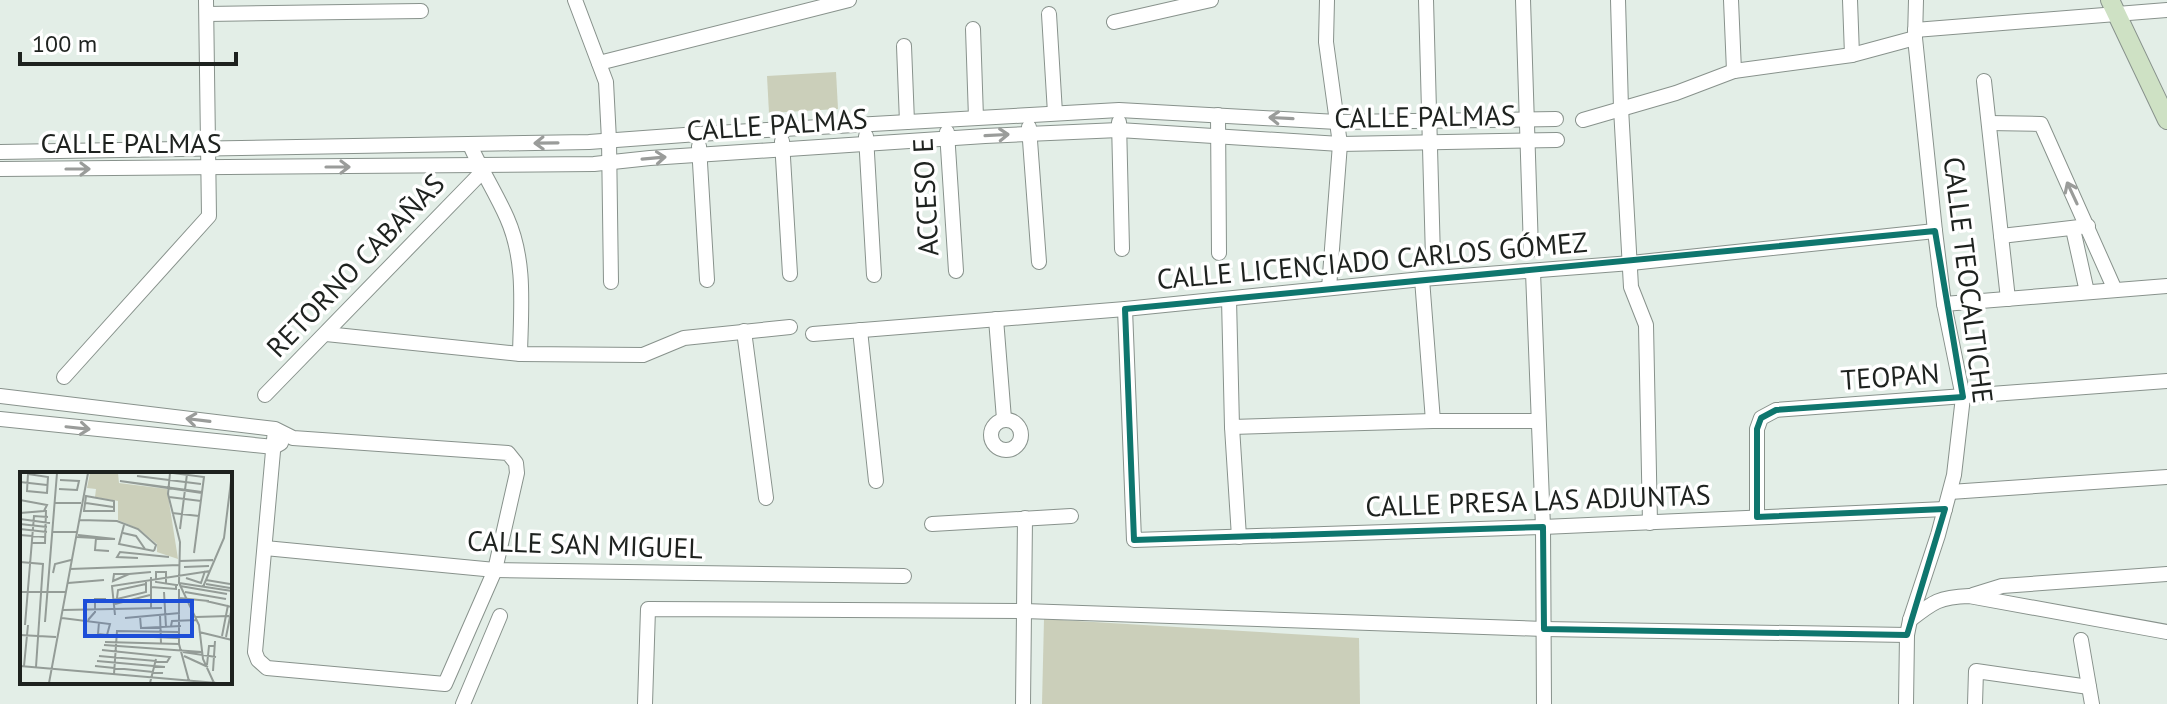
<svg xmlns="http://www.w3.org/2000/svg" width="2167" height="704" font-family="'PT Sans',sans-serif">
  <rect width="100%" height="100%" fill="#e3eee7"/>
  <g fill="#cbcfba">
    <path d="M836,72L838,109L769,113L767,76Z"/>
    <path d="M1044,619L1359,638L1360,704H1042Z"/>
  </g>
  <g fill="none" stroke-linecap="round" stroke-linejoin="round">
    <g stroke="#88928c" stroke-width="16">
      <g id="street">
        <path d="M575,0L606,82L609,140L611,282"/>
        <path d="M1327,0L1326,42L1340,144L1329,288"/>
        <path d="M1426,0L1433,258"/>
        <path d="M1523,0L1531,250"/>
        <path d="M1618,0L1621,108L1631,287L1646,325L1650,523"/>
        <path d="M1731,0L1734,71"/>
        <path d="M1850,0L1852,55"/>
        <path d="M207,14L421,11"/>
        <path d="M1049,14L1055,113"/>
        <path d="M1114,22L1211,0"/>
        <path d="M973,29L976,118"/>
        <path d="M1915,30L2167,10"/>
        <path d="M904,46L907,122"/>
        <path d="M599,63L849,0"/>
        <path d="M1984,81L2008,299"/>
        <path d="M1218,115L1219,253"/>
        <path d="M1583,120L1676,93L1734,71L1852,55L1915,38"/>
        <path d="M1119,122L1122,249"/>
        <path d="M1989,123L2041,124L2115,290"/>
        <path d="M1029,127L1039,262"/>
        <path d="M947,132L956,271"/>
        <path d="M866,136L874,275"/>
        <path d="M782,141L790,274"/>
        <path d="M470,145C481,170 496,193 507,218C526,261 521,307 520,354"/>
        <path d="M699,146L707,280"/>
        <path d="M0,152L589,142L698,134L1119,110L1337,122L1556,119"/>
        <path d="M0,169L594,164L650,158L985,136L1119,130L1340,144L1557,140"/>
        <path d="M2073,229L2087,292"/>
        <path d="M2001,236L2088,226"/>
        <path d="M1533,272L1543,527L1544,704"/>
        <path d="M1422,279L1433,421"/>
        <path d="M1229,299L1232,427L1239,537"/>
        <path d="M1944,304L2167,286"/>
        <path d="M1125,309L1134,540L1543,527L1945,509"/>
        <path d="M996,319L1004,419"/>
        <path d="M860,330L876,481"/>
        <path d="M744,331L766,498"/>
        <path d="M326,334L520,354L643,355L684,338L790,327"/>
        <path d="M813,334L1125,309L1422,279L1631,263L1935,231"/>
        <path d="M64,377L209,216L206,0"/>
        <path d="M265,395L482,172"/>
        <path d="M0,396L275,429L293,438L508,453L516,463L517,473L495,570L445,684L267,668L258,660L255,652L275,429"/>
        <path d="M0,419L274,447L281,443"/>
        <circle cx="1006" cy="435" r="15"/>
        <path d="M1232,427L1433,421H1537"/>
        <path d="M1950,492L2167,477"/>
        <path d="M1757,517V429L1761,418L1776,410L2167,381"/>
        <path d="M932,524L1071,516"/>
        <path d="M265,548L495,570L904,576"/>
        <path d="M1973,595L2002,586L2167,574"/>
        <path d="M1910,620C1933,602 1939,597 1969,596L2167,632"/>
        <path d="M2081,640L2092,704"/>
        <path d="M463,704L500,616"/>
        <path d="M645,704L648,609L1024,611L1544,629L1907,635"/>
        <path d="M1023,704L1025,518"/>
        <path d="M1906,704L1907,635L1910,620L1938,535L1954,475L1963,397L1944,304L1935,231L1915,38L1916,0"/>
        <path d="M1975,704L1976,671L2089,687"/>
      </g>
    </g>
    <g stroke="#88928c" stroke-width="20">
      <path id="secondary" d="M2110,0L2167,120"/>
    </g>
    <use href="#street" stroke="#fff" stroke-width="14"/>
    <use href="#secondary" stroke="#cee1c4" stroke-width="18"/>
  </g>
  <defs><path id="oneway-shaft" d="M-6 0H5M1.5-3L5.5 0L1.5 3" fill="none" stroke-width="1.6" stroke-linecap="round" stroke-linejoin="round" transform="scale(2)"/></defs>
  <g stroke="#9a9c9a">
    <use href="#oneway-shaft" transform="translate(1281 118) rotate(-177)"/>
    <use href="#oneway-shaft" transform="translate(997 135) rotate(-3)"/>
    <use href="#oneway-shaft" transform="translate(546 143) rotate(179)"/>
    <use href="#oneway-shaft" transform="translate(654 158) rotate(-5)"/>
    <use href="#oneway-shaft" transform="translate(338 167)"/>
    <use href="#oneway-shaft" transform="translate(78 169)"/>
    <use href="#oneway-shaft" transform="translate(2072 193) rotate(-115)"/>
    <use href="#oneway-shaft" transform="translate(198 420) rotate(-173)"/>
    <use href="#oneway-shaft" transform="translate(78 428) rotate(6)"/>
  </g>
  <path fill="none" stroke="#0f766e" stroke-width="6" stroke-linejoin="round" d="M1935,231L1963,397L1776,410L1761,418L1757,429V517L1945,509L1907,635L1544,629L1543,527L1134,540L1125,309Z"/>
  <g text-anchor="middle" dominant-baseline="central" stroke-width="7" stroke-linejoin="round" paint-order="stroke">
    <g font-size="28" fill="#1e221f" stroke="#fff">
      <text transform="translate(1425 116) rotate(-1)">CALLE PALMAS</text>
      <text transform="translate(777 124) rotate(-4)">CALLE PALMAS</text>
      <text x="131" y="142">CALLE PALMAS</text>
      <text transform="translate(925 197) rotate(-93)">ACCESO E</text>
      <text transform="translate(1372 260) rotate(-5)">CALLE LICENCIADO CARLOS GÓMEZ</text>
      <text transform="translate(355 265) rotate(-46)">RETORNO CABAÑAS</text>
      <text transform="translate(1969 280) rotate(83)">CALLE TEOCALTICHE</text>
      <text transform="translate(1890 376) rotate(-4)">TEOPAN</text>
      <text transform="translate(1538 500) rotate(-2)">CALLE PRESA LAS ADJUNTAS</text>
      <text transform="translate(585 544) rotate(2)">CALLE SAN MIGUEL</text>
    </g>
  </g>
  <g transform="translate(20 472)">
    <rect width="212" height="212" fill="#e3eee7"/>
    <path d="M70,1H98L99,11L147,17L158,87L137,80V72L119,57L98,48V29L75,25L76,17L67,16Z" fill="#cbcfba"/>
    <path fill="none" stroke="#949c97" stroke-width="2" d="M150,1L148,22L160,70L159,111L179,153L183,187L194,211M153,1L184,5L174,81M8,2L28,5L27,21L7,19L8,2L9,1M117,4L181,12M0,10L27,13M39,17L57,18L59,9L40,8M182,21L100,9L182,20M66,24L94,29V39H64ZM149,25L181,29M0,28L27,33L24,39L0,41M34,31H61M66,31L93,35M152,41L179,44M0,47L30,51M60,48L97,49L118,57L136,73L134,79M0,52L27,55M104,53L99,72L134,79M0,57L27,60M160,57L167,2M32,60H57M103,61L116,64L125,77M0,63L25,65M57,65L95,67L58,63M76,66L75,78L89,79M11,71H25L26,38M118,86L97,85L100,80L149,85M159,89L193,88M0,90L23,92L16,195M164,95L189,94M50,97L159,93M33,101L35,92L51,88M109,102L93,109L94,102H109L131,100M166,106L181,111L185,99M186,108L210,112M48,111L84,108M146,111V100H136V110L156,113H158M159,111L212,119M186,112L210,116M160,114L207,122M131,115L156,117V113M183,115L204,66L212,1M159,117V172L169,209M0,120H45M144,120L146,155M165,120L206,127M97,126L98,118L126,112M159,126L189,129M93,128L126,120V108M186,129L212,135L206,165M95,132L130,123M131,136V105M43,138L142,136M95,143L92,114L190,99M140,143L141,171M120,144L121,156L161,154M176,145L209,144M42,146L90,152L87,163L78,162L79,150M105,146L160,141M68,148L75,140V127H86M25,150L37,1M5,153L14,44L28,45M151,154L152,149L177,148M179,160L212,168M0,163L36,165M88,164L115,165M202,164L208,133M133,165L158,166M85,170L159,172M84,173L182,180M163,180L196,185M79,184L147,190L150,185L82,178M164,184L188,195M77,189L145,195M187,193L189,174H195M0,194L197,211M4,194L8,153M75,194L143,201M193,199L195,169M94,202L97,159L159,160M29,211L68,1M68,211H93M130,211L136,187"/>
    <path fill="#1d4ed8" fill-opacity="0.15" stroke="#1d4ed8" stroke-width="4" d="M65,129H172V164H65Z"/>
    <rect width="212" height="212" fill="none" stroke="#1e221f" stroke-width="4"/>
  </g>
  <path d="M20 52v12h216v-12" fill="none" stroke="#1e221f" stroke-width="4"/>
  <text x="32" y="52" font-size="24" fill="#1e221f" stroke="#ffffff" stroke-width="6" paint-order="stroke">100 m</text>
</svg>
